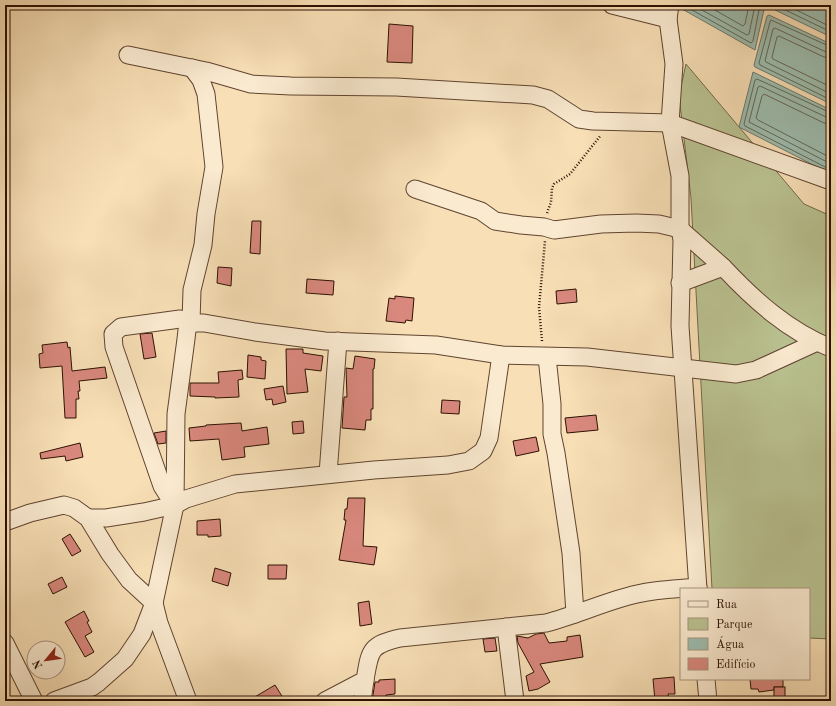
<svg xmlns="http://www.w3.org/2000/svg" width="836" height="706" font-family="'Old Standard TT',serif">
  <rect width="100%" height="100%" fill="#f8dfb6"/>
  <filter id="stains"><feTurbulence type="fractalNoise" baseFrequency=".005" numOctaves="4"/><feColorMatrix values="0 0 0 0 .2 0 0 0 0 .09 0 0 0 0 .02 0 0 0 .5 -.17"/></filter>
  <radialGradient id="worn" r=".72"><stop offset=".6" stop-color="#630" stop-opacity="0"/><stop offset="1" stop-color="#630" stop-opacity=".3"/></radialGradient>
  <path fill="#bac291" stroke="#736a4a" d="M686,64L804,204L831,216V639L809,638V589H712L691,198L679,96Z"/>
  <g fill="#9dbdaf" stroke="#70786a">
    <path d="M675,5H765L755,50Z"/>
    <path d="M771,5H831V37L771,8Z"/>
    <path d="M769,15L831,44V104L755,67L754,65L767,16Z"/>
    <path d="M753,72L831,110V174L739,127Z"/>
  </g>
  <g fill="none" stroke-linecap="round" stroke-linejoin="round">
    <g stroke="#646758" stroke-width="1">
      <path d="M683,5L751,43L753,41L760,5"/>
      <path d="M693,5L747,35L749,34L755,5"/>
      <path d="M706,5L743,26L745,24L749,5"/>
      <path d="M775,5L831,32"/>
      <path d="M786,5L831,27"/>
      <path d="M831,47L771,20L770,22L759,63L760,65L831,100"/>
      <path d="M831,52H826L775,28L773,29L765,61L766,62L831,94"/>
      <path d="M831,58L824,57L779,36L777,37L772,57L773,59L831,87"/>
      <path d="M831,113L757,79L755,80L744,124L745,126L831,170"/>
      <path d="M831,118L826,117L760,86L758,87L749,122L751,123L831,164"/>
      <path d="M831,124L824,123L764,94L762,96L756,118L758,120L831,158"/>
    </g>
  </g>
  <g fill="#d9887d" stroke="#2c1102">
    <path d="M389,24L413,26L412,63L387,62Z"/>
    <path d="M252,221H261L260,254L250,253Z"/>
    <path d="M218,267L232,268L231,286L217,283Z"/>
    <path d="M307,279L334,281L333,295L306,293Z"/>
    <path d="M576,289L577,302L557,304L556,291Z"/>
    <path d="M395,296L414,298L412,321L406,320L405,323L386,321L389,298L395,299Z"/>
    <path d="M152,333L156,357L144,359L140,334Z"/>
    <path d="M67,342L68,348L70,347L72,371L105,367L107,378L79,381L80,391H78L79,399H76V418H65L62,366L40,368L39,354L43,353L42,345Z"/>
    <path d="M286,349H303V353L323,356L321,371L305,369L308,392L287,394Z"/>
    <path d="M248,355L261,357V360L266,361L265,379L247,377Z"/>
    <path d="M355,356L375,359L374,369H373V409H371V420H366L365,430L342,428L344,397H347L346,368L353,369Z"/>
    <path d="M242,370L243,379L238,380L239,397L215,398V397L190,396V383H219L218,372Z"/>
    <path d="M283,386L286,402L273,405L272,399L266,400L264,389Z"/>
    <path d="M442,400L460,401L459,414L441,413Z"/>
    <path d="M596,415L598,430L567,433L565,418Z"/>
    <path d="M303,421L304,433L293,434L292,422Z"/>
    <path d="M241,423L242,431L267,427L269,444L244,447L245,457L222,460L219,439L190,441L189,428L206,426V425Z"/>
    <path d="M166,431V443L158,444L154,433Z"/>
    <path d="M536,437L539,451L516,456L513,441Z"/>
    <path d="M80,443L83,457L66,461L65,456L41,459L40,453Z"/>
    <path d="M348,498H365L363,546L377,547L374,565L339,560L346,520H344L345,509H347Z"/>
    <path d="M220,519L221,536L208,537V535H197V521Z"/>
    <path d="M70,534L81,551L72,556L62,539Z"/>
    <path d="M268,565H287L286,579H268Z"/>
    <path d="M215,568L231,573L228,586L212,581Z"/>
    <path d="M62,577L67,587L53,594L48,584Z"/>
    <path d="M369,601L372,624L360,626L358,603Z"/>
    <path d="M84,611L89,621L87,622L92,632L85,636L94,652L85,657L65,622Z"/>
    <path d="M544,633L549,643L567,641V637L580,635L583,657L540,664L550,682L538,689L529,691L526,676L534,672L518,643L517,636L528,638L536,634Z"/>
    <path d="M495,638L497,651L485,652L483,639Z"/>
    <path d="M674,677L675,694H668L669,701H655L653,679Z"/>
    <path d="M395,679V694L386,695L387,700L372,701L375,682H379V680Z"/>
    <path d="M750,679H783V687H774V690L759,692L758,689H751Z"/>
    <path d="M275,685L285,701H248Z"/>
    <rect x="774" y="687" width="11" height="14"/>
  </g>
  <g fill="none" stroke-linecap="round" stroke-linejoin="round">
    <g stroke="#5f442f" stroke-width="19">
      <g id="minor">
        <path d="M612,5L668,19"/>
        <path d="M670,5L668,19L674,64L670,123L680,176V229L682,240L680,326L698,589"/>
        <path d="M128,55L206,71L251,84L291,86L396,87L533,95L548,99L579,119L593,121L670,123L831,181"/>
        <path d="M415,189L481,211L495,221L521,225L544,227L554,230L601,224L636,223L659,224L680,229L723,267"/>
        <path d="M680,283L723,267C754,300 788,331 831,348"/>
        <path d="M547,357L552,404V434L556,453L571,553L575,614"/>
        <path d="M328,474L338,341"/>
        <path d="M174,500L167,494L162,486L114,347L113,334L121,327L180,319L196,323H204L255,332L325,341L436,345L501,355L587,357L736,374L756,370L817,342"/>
        <path d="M88,518H106L144,512L175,505L186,499L235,484L374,470L448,465L469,461L483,451L489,438L501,355"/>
        <path d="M5,522L30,513L64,505L74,508L88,518L110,554L129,580L154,603L159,623L188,701"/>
        <path d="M506,627L515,701"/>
        <path d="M5,643L34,701"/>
        <path d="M706,679L708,701"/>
        <path d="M54,701L92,687L99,682L125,659L142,634L154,603L175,505L176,414L186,339L187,330L191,322L192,290L203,245L206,214L214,167L206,94L201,80L192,68"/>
        <path d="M325,701L365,680C370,651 369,645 400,638L546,623C577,615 606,601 637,594C657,589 678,589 698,587"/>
        <path d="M362,701L365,680"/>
      </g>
    </g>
    <g stroke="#2c1102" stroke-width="2.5" stroke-dasharray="1 2" stroke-linecap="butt">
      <path d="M547,213L551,202L552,188L554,184L570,174L601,135"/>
      <path d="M542,341L539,307L545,241"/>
    </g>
    <use href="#minor" stroke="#faead0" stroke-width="17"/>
  </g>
  <rect width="836" height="706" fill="none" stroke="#f8dfb6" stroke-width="20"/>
  <rect x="6" y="6" width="824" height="694" fill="none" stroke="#2c1102" stroke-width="2"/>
  <rect x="10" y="10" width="816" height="686" fill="none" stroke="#2c1102"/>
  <rect x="680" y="588" width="130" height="92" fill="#faead0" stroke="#a8937e"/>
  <rect x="688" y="601" width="20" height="6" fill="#faead0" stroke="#a8937e"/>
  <text x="716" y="608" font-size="12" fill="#2c1102">Rua</text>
  <rect x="688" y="618" width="20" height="12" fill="#bac291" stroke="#a8937e"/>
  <text x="716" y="628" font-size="12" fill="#2c1102">Parque</text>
  <rect x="688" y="638" width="20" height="12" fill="#9dbdaf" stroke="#a8937e"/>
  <text x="716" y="648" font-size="12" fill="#2c1102">Água</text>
  <rect x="688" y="658" width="20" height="12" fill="#d9887d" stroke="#a8937e"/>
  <text x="716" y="668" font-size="12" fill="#2c1102">Edifício</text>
  <g transform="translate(46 660) rotate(241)"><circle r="19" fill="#faead0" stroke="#a8937e"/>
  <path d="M0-3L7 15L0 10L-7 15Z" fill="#8f2418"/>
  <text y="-6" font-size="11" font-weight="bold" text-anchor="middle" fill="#2c1102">N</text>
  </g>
  <rect width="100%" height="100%" filter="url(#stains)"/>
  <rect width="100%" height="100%" fill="url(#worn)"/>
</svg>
